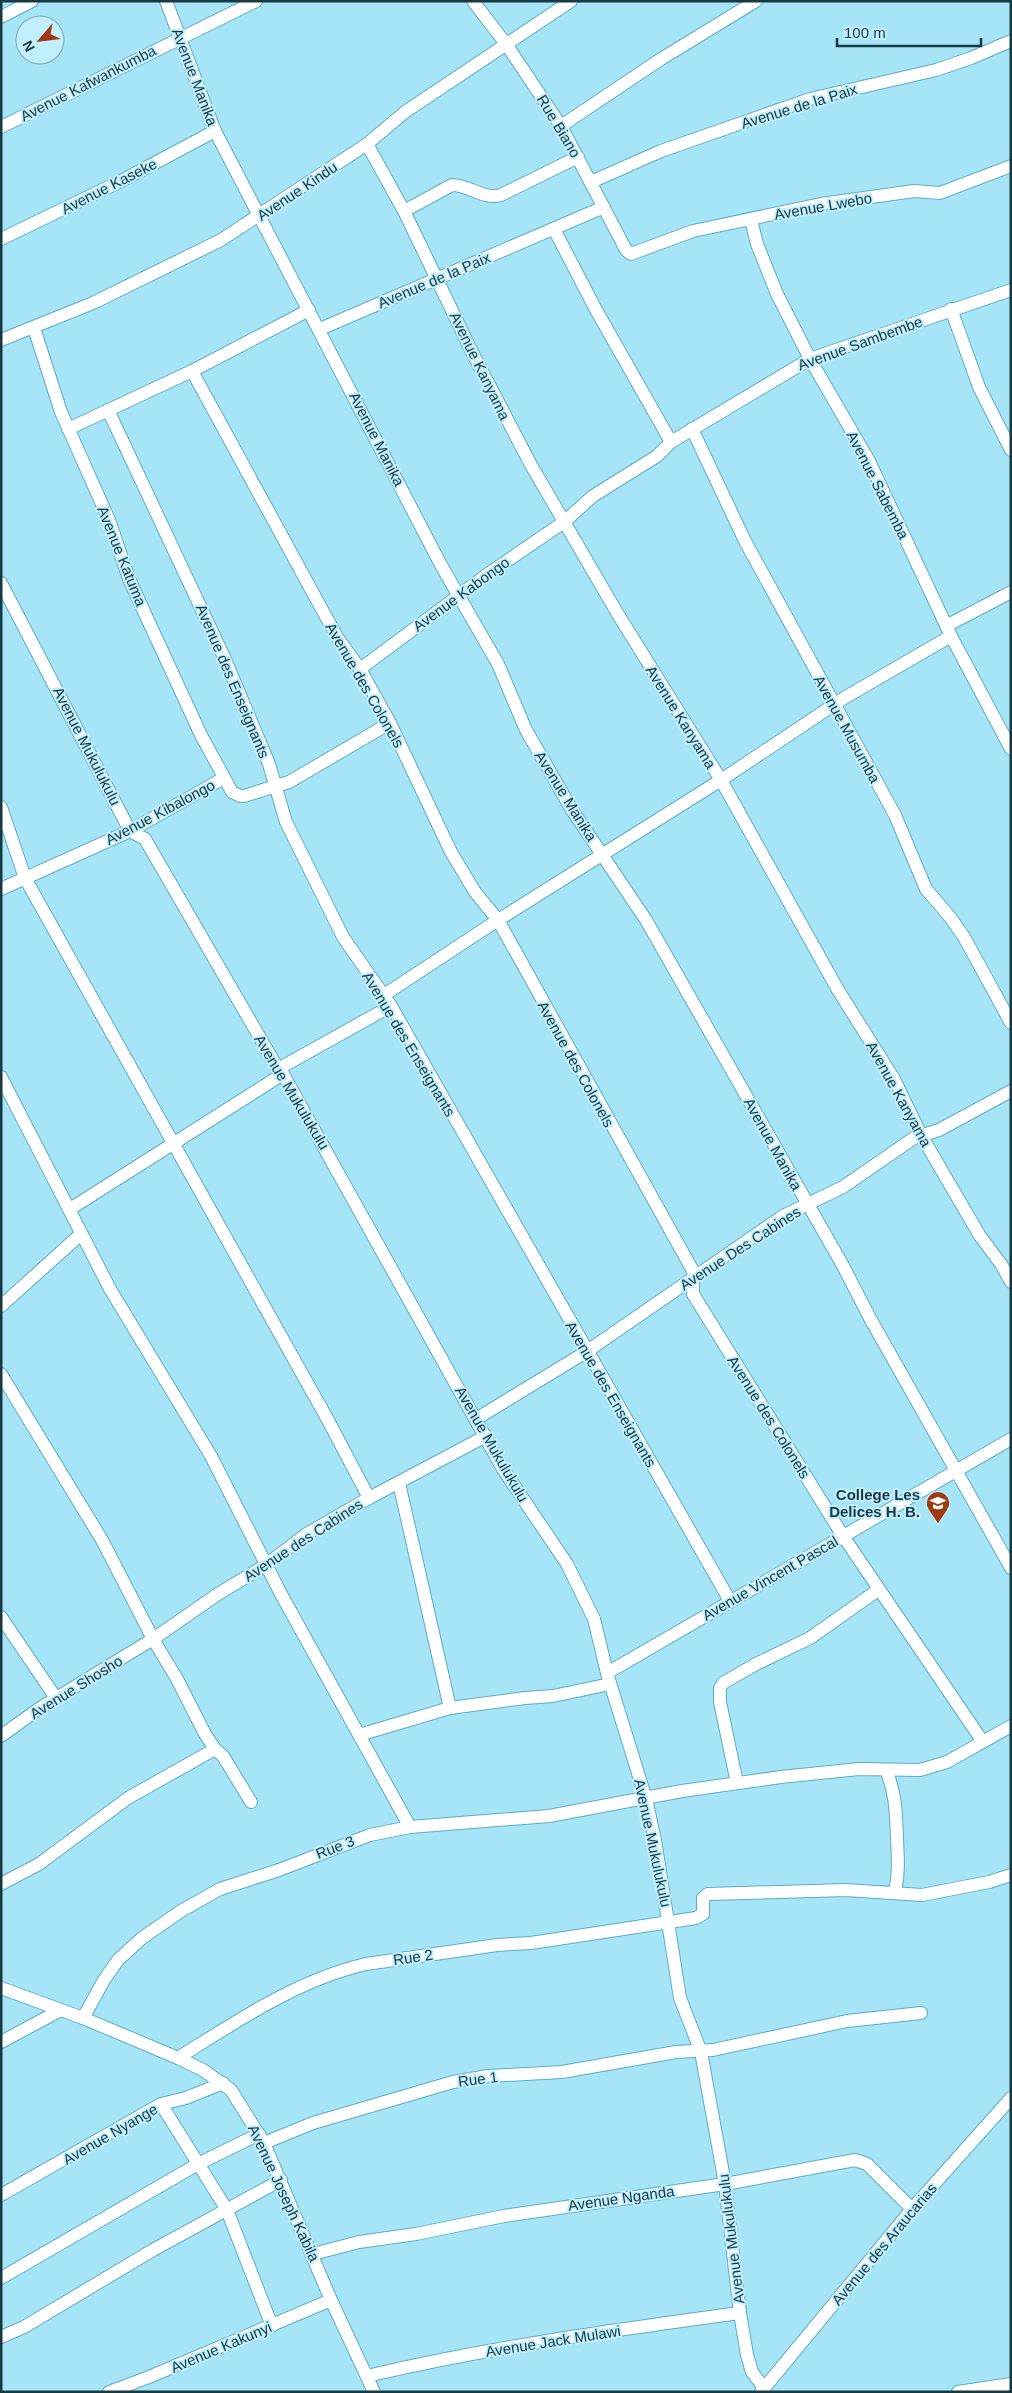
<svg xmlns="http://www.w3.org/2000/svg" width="1012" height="2393" font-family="Helvetica,sans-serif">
  <rect width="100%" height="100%" fill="#a6e5f8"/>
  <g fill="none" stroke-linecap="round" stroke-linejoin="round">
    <g stroke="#5cacc4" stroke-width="14">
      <g id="minor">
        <path d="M166,1L215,131L441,565L498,664L526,730L572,810L646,920L842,1264L871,1320L1011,1568"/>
        <path d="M473,1L506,44L561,126L626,250L631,254L693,231L821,204L914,191L940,193L1011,166"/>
        <path d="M1,17L32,1"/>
        <path d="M561,126L661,59L756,1"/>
        <path d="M1,127L256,1"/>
        <path d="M367,144L404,211L471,350L531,465L619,616L721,780L838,990L894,1079L921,1135L980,1236L1001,1264L1011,1282"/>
        <path d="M591,182L661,151L810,99L936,70L971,58L1011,41"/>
        <path d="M404,211L452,185C470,185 483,200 501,195L578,157"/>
        <path d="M751,220L757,244L777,294L810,359L869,461L951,636L1011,749"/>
        <path d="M554,229L595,308L671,442"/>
        <path d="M1,239L121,181L215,131"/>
        <path d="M951,309L979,387L1011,450"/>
        <path d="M34,328L61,412L109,520L129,579L201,735L232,792L240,796H244L289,782L390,723"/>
        <path d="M320,329L604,207"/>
        <path d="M1,340L93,303L221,240L367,144L405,112L571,1"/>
        <path d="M192,371L337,637L360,669L390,723L451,852L475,892L498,920L693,1271V1294L843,1536L983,1742"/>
        <path d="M108,410L224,657L269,764L286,822L343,937L391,1006L730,1601"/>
        <path d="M68,429L192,371L309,310"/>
        <path d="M692,429L745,541L895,815L926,889L950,917L964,937L1011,1023"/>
        <path d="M1,583L130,831L145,839L278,1069L283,1074L503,1469L567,1564L594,1619L607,1673L646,1799L655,1840L680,1998L701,2052L725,2184L740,2313L747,2355L752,2372L764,2388"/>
        <path d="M946,626L1011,592"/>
        <path d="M360,669L485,576L564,522L593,496L657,456L671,442L810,359L1011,290"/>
        <path d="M1,807L25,878L329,1422L369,1498"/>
        <path d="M1,889L130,831L224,778"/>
        <path d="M384,995L498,920L721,780L844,698L951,636"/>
        <path d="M278,1069L391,1006"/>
        <path d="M1,1077L110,1289L211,1456L281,1594L410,1827"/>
        <path d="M70,1209L283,1074"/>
        <path d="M1,1306L81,1234"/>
        <path d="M1,1374L102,1540L153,1639L177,1679L205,1734L215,1749L223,1756L251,1802"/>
        <path d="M476,1419L586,1352L783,1216L843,1187L914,1138L939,1130L1011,1091"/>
        <path d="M399,1483L450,1708"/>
        <path d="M1,1617L56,1698"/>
        <path d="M607,1673L1011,1439"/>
        <path d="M359,1735L450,1708L525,1698L553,1696L610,1684"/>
        <path d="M1,1736L40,1708L153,1639L218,1594L266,1565L305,1535L369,1498L486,1436"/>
        <path d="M886,1770C896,1794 896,1813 897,1839C898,1858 899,1874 895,1892"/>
        <path d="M737,1783L720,1702V1688L723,1683L756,1664L810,1638L878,1590"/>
        <path d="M1,1884L39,1864L128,1798L215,1749"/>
        <path d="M1,1988L83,2018L178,2058L203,2070L231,2090L264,2143L331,2300L374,2392"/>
        <path d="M83,2018L104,1980L118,1960L142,1938L181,1911L220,1889L279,1870L370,1835L410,1827L549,1816L682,1791L781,1777L859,1769L920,1770L947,1762L1011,1726"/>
        <path d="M1,2042L59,2011"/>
        <path d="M178,2058C237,2021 297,1980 366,1964L497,1945L531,1943L696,1918L703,1914V1898L708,1894L846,1890L922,1895L989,1882L1011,1875"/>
        <path d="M161,2104L227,2210L272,2326"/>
        <path d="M264,2143L313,2123L453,2082L488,2076L562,2072L676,2052L713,2050L847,2021L921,2013"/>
        <path d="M1,2195L161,2104L186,2098L223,2083"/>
        <path d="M313,2254L359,2242L416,2234L504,2216L725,2184L855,2160L867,2164L912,2209"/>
        <path d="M1,2278L198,2164L259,2134"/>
        <path d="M1,2337L24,2327L153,2250L281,2180"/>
        <path d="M367,2376C489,2347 615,2330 740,2313"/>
        <path d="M109,2392L149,2377L331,2300"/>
        <path d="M761,2392L912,2209L1011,2098"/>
        <path d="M958,2392L1011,2384"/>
      </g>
    </g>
    <use href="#minor" stroke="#fff" stroke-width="12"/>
  </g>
  <defs>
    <g id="school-pin" transform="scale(1.25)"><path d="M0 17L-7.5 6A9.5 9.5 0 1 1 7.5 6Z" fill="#a03a12" stroke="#c1effe"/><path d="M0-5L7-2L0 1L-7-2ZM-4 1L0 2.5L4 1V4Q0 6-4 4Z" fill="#fff"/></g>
  </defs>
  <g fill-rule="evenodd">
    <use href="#school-pin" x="938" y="1503"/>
  </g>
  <g text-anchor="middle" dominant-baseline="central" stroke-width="4" stroke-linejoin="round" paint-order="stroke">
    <g font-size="15" fill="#173942" stroke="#c1effe">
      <text transform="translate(195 77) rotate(69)">Avenue Manika</text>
      <text transform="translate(88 83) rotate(-27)">Avenue Kafwankumba</text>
      <text transform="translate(799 106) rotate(-17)">Avenue de la Paix</text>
      <text transform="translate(559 126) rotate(59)">Rue Biano</text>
      <text transform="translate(109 186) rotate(-27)">Avenue Kaseke</text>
      <text transform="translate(297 191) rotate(-34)">Avenue Kindu</text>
      <text transform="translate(823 206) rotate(-10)">Avenue Lwebo</text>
      <text transform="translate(434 280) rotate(-23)">Avenue de la Paix</text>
      <text transform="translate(860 343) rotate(-20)">Avenue Sambembe</text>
      <text transform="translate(480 366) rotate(64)">Avenue Kanyama</text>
      <text transform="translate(377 439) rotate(63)">Avenue Manika</text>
      <text transform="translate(878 485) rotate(63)">Avenue Sabemba</text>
      <text transform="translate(122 556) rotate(68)">Avenue Katuma</text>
      <text transform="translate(461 594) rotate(-36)">Avenue Kabongo</text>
      <text transform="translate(233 681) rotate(67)">Avenue des Enseignants</text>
      <text transform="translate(365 685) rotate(60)">Avenue des Colonels</text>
      <text transform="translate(681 717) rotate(58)">Avenue Kanyama</text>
      <text transform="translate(847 729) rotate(61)">Avenue Musumba</text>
      <text transform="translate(87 746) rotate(63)">Avenue Mukulukulu</text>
      <text transform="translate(566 796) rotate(58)">Avenue Manika</text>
      <text transform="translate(160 812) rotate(-28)">Avenue Kibalongo</text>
      <text transform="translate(409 1044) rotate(59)">Avenue des Enseignants</text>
      <text transform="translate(576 1064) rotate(61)">Avenue des Colonels</text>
      <text transform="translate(292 1092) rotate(59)">Avenue Mukulukulu</text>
      <text transform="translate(899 1094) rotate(61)">Avenue Kanyama</text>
      <text transform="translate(773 1144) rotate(61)">Avenue Manika</text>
      <text transform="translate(740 1248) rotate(-33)">Avenue Des Cabines</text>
      <text transform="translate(611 1394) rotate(60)">Avenue des Enseignants</text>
      <text transform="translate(769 1417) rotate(58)">Avenue des Colonels</text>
      <text transform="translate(492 1444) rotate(60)">Avenue Mukulukulu</text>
      <text transform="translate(303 1540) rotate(-33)">Avenue des Cabines</text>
      <text transform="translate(770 1578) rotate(-30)">Avenue Vincent Pascal</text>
      <text transform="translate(76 1687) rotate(-32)">Avenue Shosho</text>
      <text transform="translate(653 1843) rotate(78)">Avenue Mukulukulu</text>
      <text transform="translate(335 1847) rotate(-21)">Rue 3</text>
      <text transform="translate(413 1957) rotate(-8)">Rue 2</text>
      <text transform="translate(478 2079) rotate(-7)">Rue 1</text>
      <text transform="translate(110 2134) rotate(-30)">Avenue Nyange</text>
      <text transform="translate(284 2193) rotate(65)">Avenue Joseph Kabila</text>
      <text transform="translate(621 2198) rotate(-8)">Avenue Nganda</text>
      <text transform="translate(731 2239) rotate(-97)">Avenue Mukulukulu</text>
      <text transform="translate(884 2244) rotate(-50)">Avenue des Araucarias</text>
      <text transform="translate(553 2341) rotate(-9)">Avenue Jack Mulawi</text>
      <text transform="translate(221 2347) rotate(-23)">Avenue Kakunyi</text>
    </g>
    <g font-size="15" font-weight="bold" fill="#173942" stroke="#c1effe" text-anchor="end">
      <text x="920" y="1494">College Les<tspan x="920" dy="17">Delices H. B.</tspan></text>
    </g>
  </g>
  <rect width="1012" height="2393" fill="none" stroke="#173942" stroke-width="5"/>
  <g transform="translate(40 40) rotate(242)"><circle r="24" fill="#c1effe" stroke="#7da6b3"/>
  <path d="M0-4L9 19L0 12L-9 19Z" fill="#a03a12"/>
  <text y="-8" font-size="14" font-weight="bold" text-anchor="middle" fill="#173942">N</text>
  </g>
  <path d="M837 38v8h144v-8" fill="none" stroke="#173942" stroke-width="2.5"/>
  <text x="844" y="38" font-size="15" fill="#173942" stroke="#c1effe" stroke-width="4" paint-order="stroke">100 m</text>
</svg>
